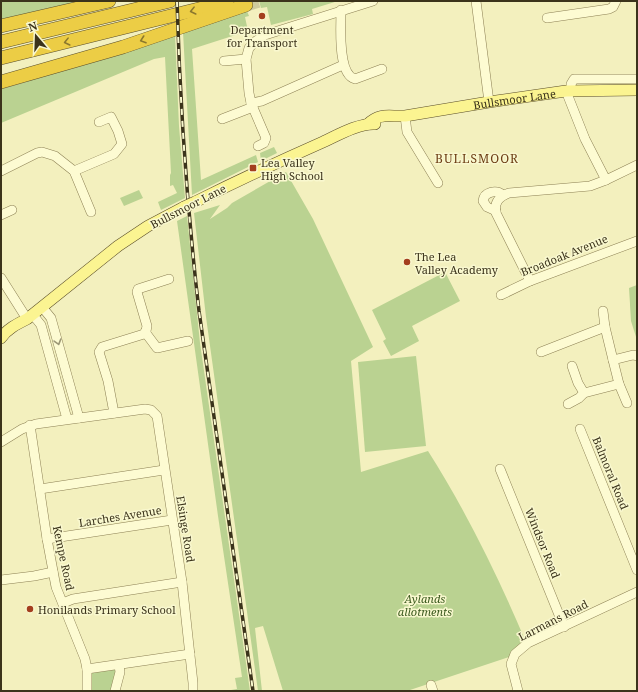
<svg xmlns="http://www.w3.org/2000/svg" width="638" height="692" font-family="'Noto Serif',serif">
  <rect width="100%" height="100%" fill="#f3f0be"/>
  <g fill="#bad291">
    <path d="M1,1H83L1,20Z"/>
    <path d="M259,1H338L312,9L313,14L271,25L267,7L261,8Z"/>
    <path d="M247,11L249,16L245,17L248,31L192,49L201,180L256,155L258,162L192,195L183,32Z"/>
    <path d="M175,35L179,126L185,198L161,210L158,202L177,193L173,185L170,186V175L171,173L165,57L154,59L1,123V89L26,82L41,75Z"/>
    <path d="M274,147L277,153L261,161L260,153Z"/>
    <path d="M286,172L313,219L373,347L351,361L361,472L428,451C466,511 497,574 525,640L513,651L509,657L407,691H283L263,626L255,628L262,691H258L206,317L194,213L220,205L210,219L227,208L232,203Z"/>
    <path d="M139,190L143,198L124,206L120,198Z"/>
    <path d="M187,216L200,343L250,691L231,690L237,689L235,678L242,677L218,516L177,221Z"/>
    <path d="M445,272L460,301L412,326L419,341L391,356L383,341L386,339L372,310Z"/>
    <path d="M637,285V340L631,321L629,288Z"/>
    <path d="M416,356L426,446L365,452L358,362Z"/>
    <path d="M116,669L117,673L115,686L110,691H90V675L93,671Z"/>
  </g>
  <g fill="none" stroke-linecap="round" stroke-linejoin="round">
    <path stroke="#ceca9d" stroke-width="13" stroke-dasharray="13 6" stroke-linecap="butt" d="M246,5L259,1"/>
    <g stroke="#8d8155" stroke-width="10">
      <g id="minor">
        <path d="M476,1L489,102"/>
        <path d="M341,10C341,25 337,74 355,79L382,69"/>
        <path d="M547,18L609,9L613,7L616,1"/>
        <path d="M224,61L246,59"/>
        <path d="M566,91L585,139L606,180"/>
        <path d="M571,91V84L574,79H637"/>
        <path d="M251,103L262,101L343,65"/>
        <path d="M405,116L407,132L438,183"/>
        <path d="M222,119L253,107"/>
        <path d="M258,146L264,143L266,138L251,103L249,93L246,59L249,48L256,41L265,35L373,1"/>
        <path d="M1,171L37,153L42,152L55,156L74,171L91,212"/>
        <path d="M74,171L114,154L122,144L118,131L111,117L99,122"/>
        <path d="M496,211L487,207L483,201C484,192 496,189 503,195"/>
        <path d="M1,215L12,210"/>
        <path d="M1,278L27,319"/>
        <path d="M530,281L496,213C494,203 498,197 509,193L590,186L606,180L637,165"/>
        <path d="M501,295L530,281L637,241"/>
        <path d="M42,307L51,318L79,418"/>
        <path d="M603,311L605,327"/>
        <path d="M33,315L41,325L67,419"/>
        <path d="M145,332L157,348L188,341"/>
        <path d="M541,352L605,327L613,360L633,355L637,356"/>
        <path d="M572,366L578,383L584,393"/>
        <path d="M619,384L627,403"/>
        <path d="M568,404L579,398L584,393L619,384L613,360"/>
        <path d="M114,413L108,381L99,352L102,347L144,334L146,331L147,326L137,292L138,289L169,279"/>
        <path d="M30,425L47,539L56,587L85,659L87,669V691"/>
        <path d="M580,429L637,570"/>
        <path d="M1,442L22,429L36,424L145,409L151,410L157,416L182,582L193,683V691"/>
        <path d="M500,469L564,627"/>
        <path d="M40,489L164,470"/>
        <path d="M47,539L172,520"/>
        <path d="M1,580L34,576L53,572"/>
        <path d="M63,603L73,599L182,582"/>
        <path d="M87,669L190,654"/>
        <path d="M431,685L433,691"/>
        <path d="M115,691L120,672L119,665"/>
        <path d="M518,691L511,664L515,654L528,643L637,592"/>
      </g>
    </g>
    <g stroke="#5a4d2a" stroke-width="12">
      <g id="major">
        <path id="s1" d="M368,124C380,112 390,117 405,116L489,102L566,91L637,90"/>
        <path d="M195,202C237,181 280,161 323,142C338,135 359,123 375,124"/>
        <path d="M1,338C7,329 17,324 27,319L118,246L148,226L184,207"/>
      </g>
    </g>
    <g stroke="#5a4d2a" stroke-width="14">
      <g id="highway">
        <path d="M1,26L109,1"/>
        <path d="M1,42L170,1"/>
        <path d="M1,58L227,2"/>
        <path d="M1,82L123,47L246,5"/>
      </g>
    </g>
    <use href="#minor" stroke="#fdfbd2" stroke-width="9"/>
    <use href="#major" stroke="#fbf491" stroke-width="11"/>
    <use href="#highway" stroke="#eccd45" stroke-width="13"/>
    <g stroke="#3b331b" stroke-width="3.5">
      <path id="rail" d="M177,1C180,105 187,208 199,311L253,691"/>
    </g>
    <use href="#rail" stroke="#f9f8cf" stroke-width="2" stroke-dasharray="6" stroke-linecap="butt"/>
    <g stroke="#5a4d2a" stroke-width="12" stroke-linecap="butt">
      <path id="major-bridge" d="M184,207L195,202"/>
    </g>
    <use href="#major-bridge" stroke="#fbf491" stroke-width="11"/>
  </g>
  <defs><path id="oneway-chevron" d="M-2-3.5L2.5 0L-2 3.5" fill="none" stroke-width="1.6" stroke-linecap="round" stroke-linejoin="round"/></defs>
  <g stroke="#8b782e">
    <use href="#oneway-chevron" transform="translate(193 11) rotate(166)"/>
    <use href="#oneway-chevron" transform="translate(143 40) rotate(161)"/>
    <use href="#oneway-chevron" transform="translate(67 42) rotate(166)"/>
  </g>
  <use stroke="#9c9776" href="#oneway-chevron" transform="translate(58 342) rotate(74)"/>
  <g fill="#a33e1e" stroke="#f9f8cf" stroke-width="1.5">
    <circle cx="262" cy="16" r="4"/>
    <rect x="249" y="164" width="8" height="8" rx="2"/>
    <circle cx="407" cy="262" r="4"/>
    <circle cx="30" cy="609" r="4"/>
  </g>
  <g text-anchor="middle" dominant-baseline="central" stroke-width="3" stroke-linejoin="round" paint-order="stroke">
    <g font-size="11" fill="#3b331b" stroke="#f9f8cf" text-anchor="start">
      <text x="262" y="29" text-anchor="middle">Department<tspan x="262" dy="13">for Transport</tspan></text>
      <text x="261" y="162">Lea Valley<tspan x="261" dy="13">High School</tspan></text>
      <text x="415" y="256">The Lea<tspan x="415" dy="13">Valley Academy</tspan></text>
      <text x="38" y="609">Honilands Primary School</text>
    </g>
    <g font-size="11" fill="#3b331b" stroke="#f9f8cf">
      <text stroke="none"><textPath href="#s1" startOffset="150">Bullsmoor Lane</textPath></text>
      <text transform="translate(188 206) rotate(-27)">Bullsmoor Lane</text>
      <text transform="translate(564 255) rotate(-22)">Broadoak Avenue</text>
      <text transform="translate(611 473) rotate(68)">Balmoral Road</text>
      <text transform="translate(120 516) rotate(-9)">Larches Avenue</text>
      <text transform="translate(186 529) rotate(81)">Elsinge Road</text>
      <text transform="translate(543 543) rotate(68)">Windsor Road</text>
      <text transform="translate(64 558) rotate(78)">Kempe Road</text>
      <text transform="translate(553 620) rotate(-27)">Larmans Road</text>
    </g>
    <g font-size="11" font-style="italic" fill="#3c5a1f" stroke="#f9f8cf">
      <text x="425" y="598">Aylands<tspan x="425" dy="13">allotments</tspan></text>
    </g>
    <g font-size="12" letter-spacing="1" fill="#6d3e15" stroke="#f9f8cf">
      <text x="477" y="158">BULLSMOOR</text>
    </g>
  </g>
  <rect width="638" height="692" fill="none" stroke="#3b331b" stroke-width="4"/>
  <g transform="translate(36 36) rotate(341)" stroke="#f9f8cf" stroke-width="3" paint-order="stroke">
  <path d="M0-3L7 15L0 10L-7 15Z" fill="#3b331b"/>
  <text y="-6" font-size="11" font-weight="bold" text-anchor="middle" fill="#3b331b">N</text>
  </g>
</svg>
